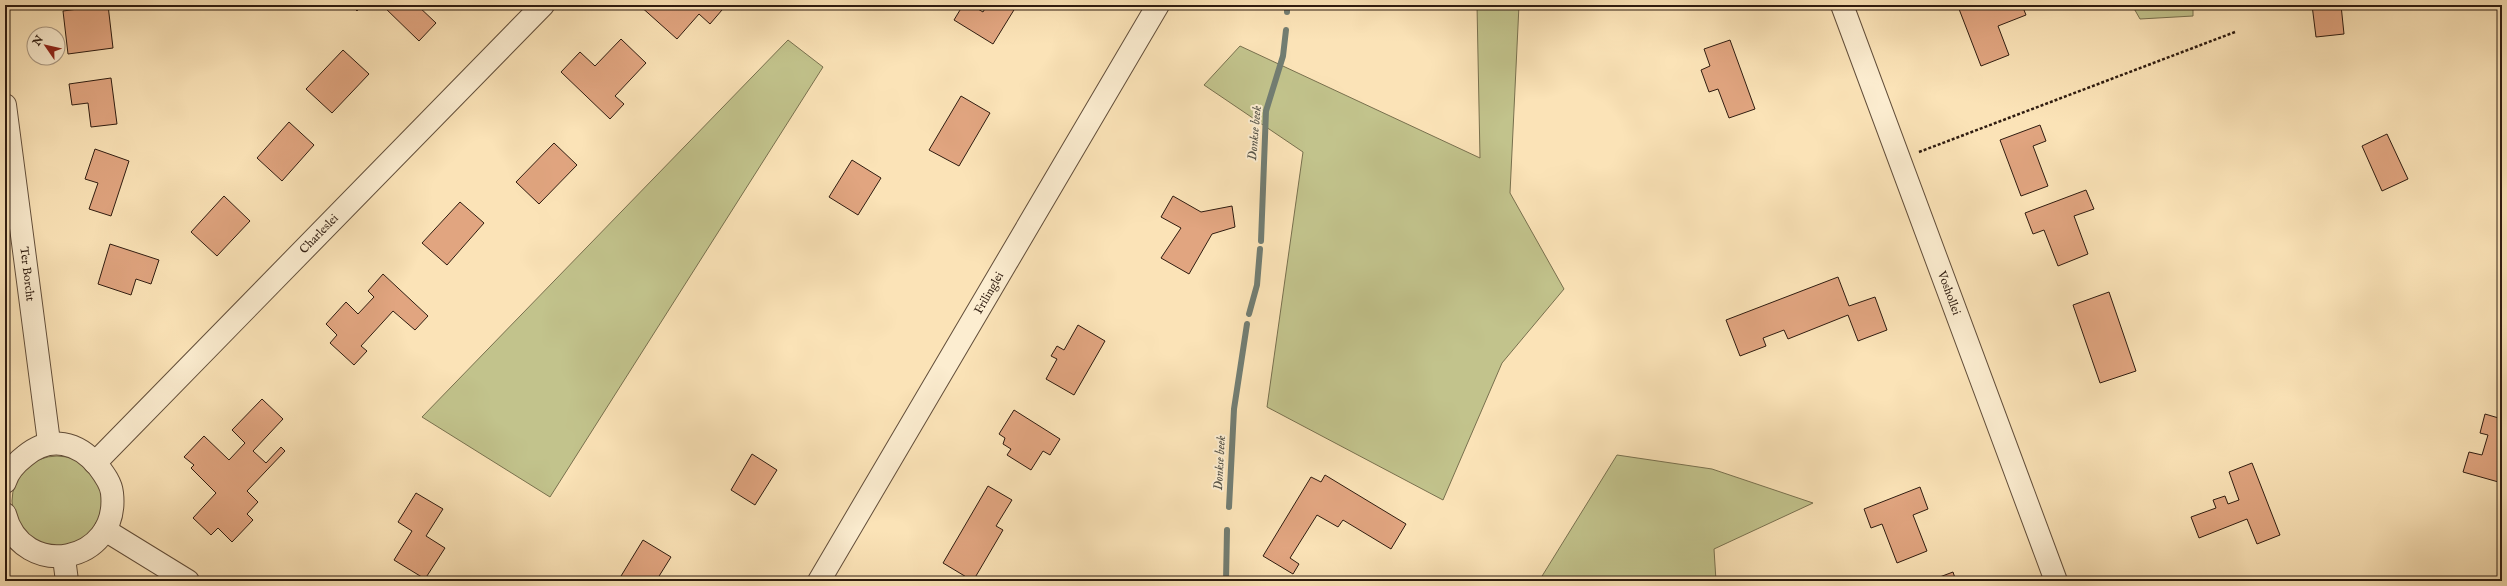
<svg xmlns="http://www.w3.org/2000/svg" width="2507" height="586" font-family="'IM FELL English',serif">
  <rect width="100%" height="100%" fill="#fbe3b7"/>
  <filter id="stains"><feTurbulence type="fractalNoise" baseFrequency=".005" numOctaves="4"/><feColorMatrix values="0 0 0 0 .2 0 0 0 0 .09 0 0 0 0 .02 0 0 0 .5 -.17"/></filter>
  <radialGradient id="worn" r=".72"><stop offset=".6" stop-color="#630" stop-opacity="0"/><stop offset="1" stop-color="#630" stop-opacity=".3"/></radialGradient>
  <g fill="#c2c38c" stroke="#78704e">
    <path d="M1477,5H1519L1510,193L1564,289L1502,363L1443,500L1267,407L1303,152L1204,85L1240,46L1480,158Z"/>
    <path d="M2132,5H2193V16L2140,19Z"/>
    <path d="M788,40L823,67L550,497L422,417Z"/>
    <path d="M1617,455L1712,469L1813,503L1714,549L1716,581H1539Z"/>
    <circle cx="57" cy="501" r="45"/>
  </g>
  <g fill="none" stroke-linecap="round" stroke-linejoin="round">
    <g stroke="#727d72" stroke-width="6">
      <path d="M1287,12V5"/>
      <path d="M1261,241L1266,111L1283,56L1286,30"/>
      <path d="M1249,314L1257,285L1260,249"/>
      <path d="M1229,507L1234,409L1247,324"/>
      <path d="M1226,581L1227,530"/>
    </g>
  </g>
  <g fill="#e1a580" stroke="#2f1c10">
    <path d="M108,5L113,48L68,54L63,11Z"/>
    <path d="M351,5H362L357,11Z"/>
    <path d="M382,5H417L436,23L419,41Z"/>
    <path d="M639,5H716L722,10L710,24L699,14L677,39Z"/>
    <path d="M963,5H971L983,12L987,5H1017L993,44L954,20Z"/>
    <path d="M1970,5H2022L2026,15L1998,26L2009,55L1981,66L1959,9Z"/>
    <path d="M2312,5H2341L2344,34L2316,37Z"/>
    <path d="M621,39L646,63L615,96L624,104L610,119L561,72L580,52L595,66Z"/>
    <path d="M1730,40L1755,109L1729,118L1718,89L1709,92L1701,70L1710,66L1704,49Z"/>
    <path d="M343,50L369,74L332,113L306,89Z"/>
    <path d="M111,78L117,124L91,127L88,103L72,105L69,84Z"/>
    <path d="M961,96L990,113L959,166L929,150Z"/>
    <path d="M289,122L314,145L282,181L257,158Z"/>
    <path d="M2040,125L2046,141L2033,146L2048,186L2021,196L2000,140Z"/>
    <path d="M2387,134L2408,179L2382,191L2362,146Z"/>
    <path d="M554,143L577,165L539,204L516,182Z"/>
    <path d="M95,149L129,161L111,216L89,209L98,183L85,179Z"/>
    <path d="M852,160L881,178L858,215L829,197Z"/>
    <path d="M2086,190L2094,209L2074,216L2088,254L2058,266L2044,230L2033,234L2025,213Z"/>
    <path d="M224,196L250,221L217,256L191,232Z"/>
    <path d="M1173,196L1201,212L1232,206L1235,227L1212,234L1189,274L1161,258L1181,228L1161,217Z"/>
    <path d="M460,202L484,223L447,265L422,243Z"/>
    <path d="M110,244L159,260L151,284L136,279L131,295L98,284Z"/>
    <path d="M383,274L428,316L415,330L393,311L361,346L367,351L354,365L330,343L337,335L326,324L346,302L358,314L374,297L368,291Z"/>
    <path d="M1838,277L1849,306L1875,297L1887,330L1858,341L1848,315L1788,339L1784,330L1763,338L1766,346L1740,356L1726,320Z"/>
    <path d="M2109,292L2136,371L2100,383L2073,305Z"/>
    <path d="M1078,325L1105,341L1074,395L1046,379L1057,359L1051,356L1057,346L1064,350Z"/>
    <path d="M262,399L283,419L253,451L266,463L281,447L285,451L247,491L258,502L247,514L253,520L232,542L218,528L211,535L193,518L216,493L191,468L194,465L184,457L204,436L229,460L245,443L232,430Z"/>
    <path d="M1014,410L1060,439L1050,455L1043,451L1031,470L1007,455L1011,449L1003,444L1005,438L999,434Z"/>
    <path d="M2485,414L2502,419V483L2463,472L2469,452L2482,455L2488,435L2480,433Z"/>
    <path d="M752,454L777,470L755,505L731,490Z"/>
    <path d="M2252,463L2280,535L2257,544L2247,519L2199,538L2191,517L2216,508L2213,500L2225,496L2228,504L2239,500L2229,472Z"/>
    <path d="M1325,475L1406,524L1391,549L1343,520L1338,527L1317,515L1290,558L1299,564L1293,574L1263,556L1311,477L1321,482Z"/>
    <path d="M988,486L1012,500L996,526L1003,530L973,581L943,563Z"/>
    <path d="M1920,487L1928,509L1913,515L1927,551L1897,563L1882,524L1871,528L1864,509Z"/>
    <path d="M416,493L443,509L426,536L445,548L425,579L394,560L412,531L398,522Z"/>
    <path d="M643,540L671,557L656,581H618Z"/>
    <path d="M1953,572L1956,581H1929Z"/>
  </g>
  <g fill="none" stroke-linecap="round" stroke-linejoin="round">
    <g stroke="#624e3a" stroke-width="24">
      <g id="street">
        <path d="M1842,5L2056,581"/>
        <path d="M5,105L49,442"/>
        <path d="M95,463L543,5"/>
        <path d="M5,482C8,472 16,463 25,456C50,435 78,442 98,466C104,474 111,483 112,493C120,564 22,581 5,514"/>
        <path d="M105,530L188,581"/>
        <path d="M64,558L67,581"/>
        <path d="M819,581L1158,5"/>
      </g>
    </g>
    <path stroke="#2f1c10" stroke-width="2.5" stroke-dasharray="3 2" stroke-linecap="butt" d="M1919,152L2235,32"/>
    <use href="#street" stroke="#fcedd0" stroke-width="22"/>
  </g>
  <g text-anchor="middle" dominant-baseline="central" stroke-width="4" stroke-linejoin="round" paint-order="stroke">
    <g font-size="12" fill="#2f1c10" stroke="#fcedd0">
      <text transform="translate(319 234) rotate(-46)">Charleslei</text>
      <text transform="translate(27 274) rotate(83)">Ter Borcht</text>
      <text transform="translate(989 293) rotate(-60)">Frilinglei</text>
      <text transform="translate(1949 293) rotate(70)">Voshollei</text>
    </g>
    <g font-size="13" font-style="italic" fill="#565449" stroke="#fcedd0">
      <text transform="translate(1255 133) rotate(-85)">Donkse beek</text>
      <text transform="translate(1220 463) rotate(-87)">Donkse beek</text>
    </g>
  </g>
  <rect width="2507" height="586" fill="none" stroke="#fbe3b7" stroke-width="20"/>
  <rect x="6" y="6" width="2495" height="574" fill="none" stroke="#2f1c10" stroke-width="2"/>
  <rect x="10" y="10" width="2487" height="566" fill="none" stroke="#2f1c10"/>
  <g transform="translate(46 46) rotate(304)"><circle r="19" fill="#fcedd0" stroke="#aa9983"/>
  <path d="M0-3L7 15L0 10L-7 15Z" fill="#8f2418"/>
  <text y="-6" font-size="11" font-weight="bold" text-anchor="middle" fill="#2f1c10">N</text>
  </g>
  <rect width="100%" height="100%" filter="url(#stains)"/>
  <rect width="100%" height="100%" fill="url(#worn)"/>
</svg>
